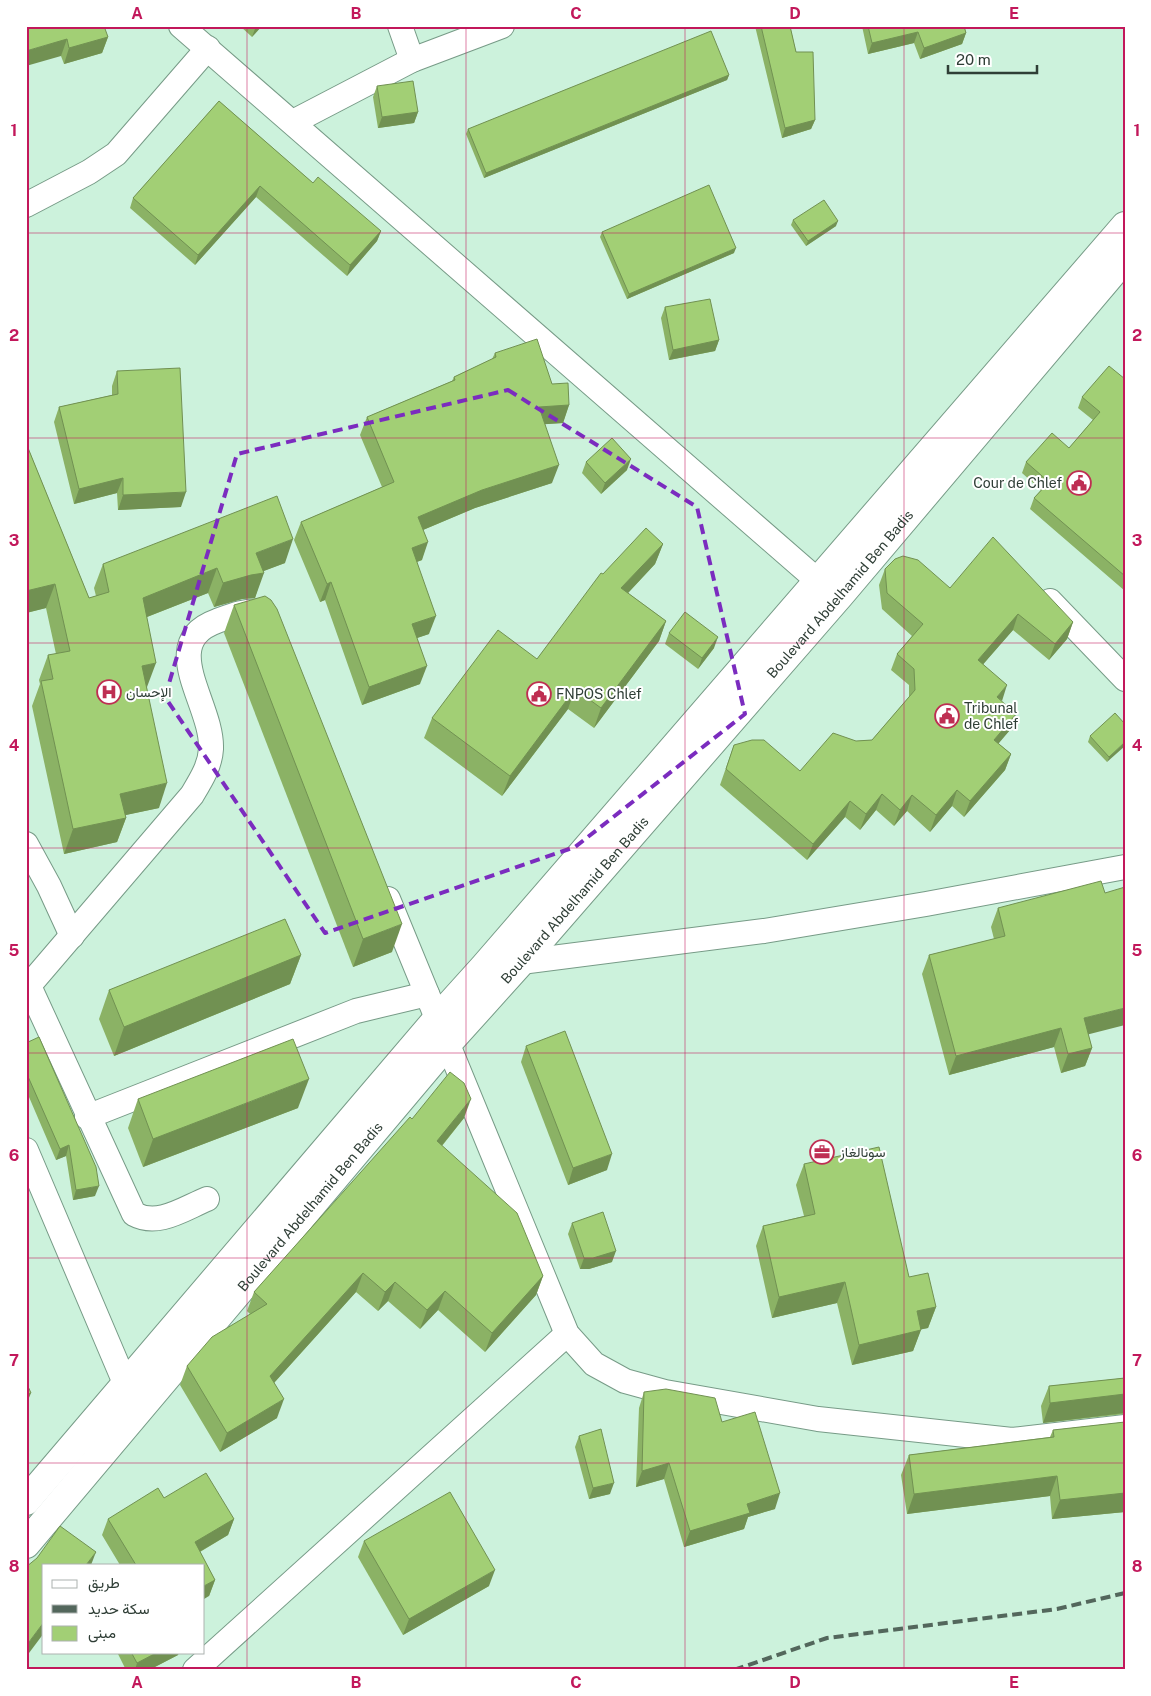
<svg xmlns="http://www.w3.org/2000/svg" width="1151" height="1696" font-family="'Public Sans',Vazirmatn,sans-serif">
  <rect width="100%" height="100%" fill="#ccf2dc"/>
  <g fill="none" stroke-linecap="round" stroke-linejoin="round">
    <g stroke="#779b87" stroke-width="26">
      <g id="minor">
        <path d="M181,26L817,580"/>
        <path d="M400,26L412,60"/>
        <path d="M293,122L412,60L502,26"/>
        <path d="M26,205L89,172L116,154L208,48"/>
        <path d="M1050,601L1125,679"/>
        <path d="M26,844L49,886L72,936"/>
        <path d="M388,899L567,1334L594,1364L625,1381L665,1392L818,1419L1012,1440L1125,1427"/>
        <path d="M521,962L764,931L926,904L1125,867"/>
        <path d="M29,986L134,1214C158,1227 183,1209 207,1199"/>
        <path d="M26,989L192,795C201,780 210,766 211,749C213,704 156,643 217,621C233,615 245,610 262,612"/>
        <path d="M87,1117L356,1011L427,994"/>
        <path d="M26,1150L125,1383"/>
        <path d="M195,1670L567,1334"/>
      </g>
    </g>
    <g stroke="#779b87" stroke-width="30">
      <g id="secondary">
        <path d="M26,1501L438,1018L484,967L1125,226"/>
        <path id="s1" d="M26,1544L448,1043L521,962L840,595L1125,258"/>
      </g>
    </g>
    <use href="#minor" stroke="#fff" stroke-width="24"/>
    <use href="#secondary" stroke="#fff" stroke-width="28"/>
    <path stroke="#53675c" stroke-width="4" stroke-dasharray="10 5" stroke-linecap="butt" d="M734,1670L827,1638L1057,1609L1125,1593"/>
  </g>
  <g fill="#8bb265">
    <path d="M26,26L108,37L102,53L64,64L61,56Z"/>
    <path d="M240,26H262L252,37Z"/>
    <path d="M755,26H790L796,52L815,120L811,129L782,138Z"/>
    <path d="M862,26H964L966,33L962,44L920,59L914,43L868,54Z"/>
    <path d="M729,75L727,80L484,178L466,134L468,129Z"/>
    <path d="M377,86L418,112L414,123L378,128L373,97Z"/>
    <path d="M219,101L313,183L381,231L377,241L347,276L256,197L195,265L130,208L133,198Z"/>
    <path d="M793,220L836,226L806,246L791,225Z"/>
    <path d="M602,232L734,253L627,299L600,237Z"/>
    <path d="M665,307L719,340L715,351L669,360L661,318Z"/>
    <path d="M495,353L552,384L569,405L563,423L545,424L552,483L475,508L423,530L422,560L417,562L429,634L417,638L420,684L362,705L325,600L320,602L294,540L301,522L382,487L360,435L367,417L452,381L454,377L492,359Z"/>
    <path d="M117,371L181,507L118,510L117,493L74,504L54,422L59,407L112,395V386Z"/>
    <path d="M1125,379V591L1030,509L1034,498L1041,490L1022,473L1026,462L1069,448L1093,420L1078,408L1082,397Z"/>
    <path d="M26,443L89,598L96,596L94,588L103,564L285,563L263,571L255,598L242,599L214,607L208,593L147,617V688L159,808L125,815L126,818L117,842L64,854L32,706L40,684L39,680L48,655L56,654L46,608L26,613Z"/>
    <path d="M586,462L627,470L601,494L582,473Z"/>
    <path d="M663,544L655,564L628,593L666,621L659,641L594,728L568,709L502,796L424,738L432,718L537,659L603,574Z"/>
    <path d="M885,569L1073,622L1067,639L1049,660L1013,630L983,664L1001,701L1010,730L998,743L1011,754L1005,770L964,817L952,806L930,832L907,811L894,826L876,810L860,830L845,817L807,860L720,785L734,745L800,771L856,741L872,740L909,697V685L891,670L897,654L912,636L882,609L879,585Z"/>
    <path d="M234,605L392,952L353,967L224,633Z"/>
    <path d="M669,633L714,648L698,669L665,644Z"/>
    <path d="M1125,724L1107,762L1088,742L1090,736Z"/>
    <path d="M998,908L1088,1034L1092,1048L1085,1066L1061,1073L1054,1047L949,1075L922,974L929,955L994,939L991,927Z"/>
    <path d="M301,955L290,984L114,1056L99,1019L109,990Z"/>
    <path d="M26,1043L95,1196L73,1200L66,1156L56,1160L26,1090Z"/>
    <path d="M526,1046L607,1170L568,1185L521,1062Z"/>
    <path d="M138,1099L298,1108L143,1167L128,1128Z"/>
    <path d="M464,1118L442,1146L543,1276L536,1295L485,1352L438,1310L420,1329L388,1301L378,1311L356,1292L274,1383L277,1418L220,1452L180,1385L187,1366L250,1314L247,1311L254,1292L412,1119Z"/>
    <path d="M804,1164L936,1307L928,1328L921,1329L913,1351L852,1365L837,1303L772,1318L756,1246L763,1226L804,1216L796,1185Z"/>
    <path d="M572,1223L612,1262L589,1269H580L568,1234Z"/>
    <path d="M1125,1378V1414L1043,1423L1041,1406L1049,1386Z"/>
    <path d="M644,1392L722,1422L775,1509L748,1517L744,1529L684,1547L664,1479L636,1487L639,1408Z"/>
    <path d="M1125,1422V1512L1052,1519L1050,1496L907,1514L901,1475L909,1455L1050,1437L1053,1430Z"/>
    <path d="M579,1436L610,1494L589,1499L575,1447Z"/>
    <path d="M108,1519H234L228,1535L200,1552L215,1580L209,1596L204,1565H120L102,1535Z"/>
    <path d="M364,1541L489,1586L403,1635L358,1557Z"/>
    <path d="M117,1652H179L178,1655L149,1670H126Z"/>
  </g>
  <g fill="#719152">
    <path d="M256,26H262L252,37Z"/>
    <path d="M918,32L914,43L868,54L872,43Z"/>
    <path d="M966,33L962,44L920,59L924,48Z"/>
    <path d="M108,37L102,53L64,64L69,48Z"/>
    <path d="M67,39L61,56L26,66V51Z"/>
    <path d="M729,75L727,80L484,178L486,173Z"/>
    <path d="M418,112L414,123L378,128L382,117Z"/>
    <path d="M815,120L811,129L782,138L785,128Z"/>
    <path d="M260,186L256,197L195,265L198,255Z"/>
    <path d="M838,221L836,226L806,246L808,241Z"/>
    <path d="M381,231L377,241L347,276L350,265Z"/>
    <path d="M736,248L734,253L627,299L629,294Z"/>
    <path d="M719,340L715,351L669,360L673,350Z"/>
    <path d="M569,405L563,423L533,425L539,407Z"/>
    <path d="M631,459L627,470L601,494L605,483Z"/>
    <path d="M559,465L552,483L475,508L411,535L418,517L482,490Z"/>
    <path d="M123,478L117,493L74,504L79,489Z"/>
    <path d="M186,492L181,507L118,510L123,495Z"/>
    <path d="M293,539L285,563L256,574L264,573L255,598L242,599L214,607L223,583L256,553Z"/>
    <path d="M428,542L422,560L405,566L412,548Z"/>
    <path d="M663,544L655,564L614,608L621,588Z"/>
    <path d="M217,568L208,593L134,622L143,598Z"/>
    <path d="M331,582L325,600L320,602L327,584Z"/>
    <path d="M55,584L46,608L26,613V591Z"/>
    <path d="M1018,614L1013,630L973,676L978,660Z"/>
    <path d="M436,616L429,634L405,642L412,624Z"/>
    <path d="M666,621L659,641L594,728L601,708Z"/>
    <path d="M1073,622L1067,639L1049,660L1055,644Z"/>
    <path d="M718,637L714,648L698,669L702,658Z"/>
    <path d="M156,663L147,687L133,690L142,666Z"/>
    <path d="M427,666L420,684L362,705L369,687Z"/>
    <path d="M1007,685L1002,701L997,697Z"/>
    <path d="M575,689L568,709L502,796L510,776Z"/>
    <path d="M1016,714L1010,730L988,756L994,740Z"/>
    <path d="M1125,742V746L1107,762L1109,757Z"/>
    <path d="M1011,754L1005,770L964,817L970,801Z"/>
    <path d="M167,783L159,808L112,818L120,794Z"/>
    <path d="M957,790L952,806L930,832L936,815Z"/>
    <path d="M882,794L876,810L860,830L866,814Z"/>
    <path d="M912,795L907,811L894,826L900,810Z"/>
    <path d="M850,801L845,817L807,860L813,844Z"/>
    <path d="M126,818L117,842L64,854L73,829Z"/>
    <path d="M402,924L392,952L353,967L363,939Z"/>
    <path d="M301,955L290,984L114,1056L124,1027Z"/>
    <path d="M1125,1008V1025L1078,1037L1084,1018Z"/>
    <path d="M1061,1028L1054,1047L949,1075L956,1056Z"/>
    <path d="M1092,1048L1085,1066L1061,1073L1068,1054Z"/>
    <path d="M309,1079L298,1108L143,1167L153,1139Z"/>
    <path d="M471,1099L464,1118L430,1160L437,1141Z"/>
    <path d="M69,1145L66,1156L56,1160L60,1149Z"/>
    <path d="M612,1154L607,1170L568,1185L573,1168Z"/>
    <path d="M99,1186L95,1196L73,1200L76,1190Z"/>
    <path d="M616,1251L612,1262L589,1269H580L584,1258Z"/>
    <path d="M363,1273L356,1292L263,1395L270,1376Z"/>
    <path d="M543,1276L536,1295L485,1352L492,1333Z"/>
    <path d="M395,1282L388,1301L378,1311L385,1292Z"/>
    <path d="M845,1282L837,1303L772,1318L779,1297Z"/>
    <path d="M445,1291L438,1310L420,1329L427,1310Z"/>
    <path d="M936,1307L928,1328L909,1332L917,1311Z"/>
    <path d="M921,1330L913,1351L852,1365L859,1345Z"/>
    <path d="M31,1393L26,1405V1395Z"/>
    <path d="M1125,1394V1411L1124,1413L1043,1423L1050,1403Z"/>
    <path d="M284,1399L277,1418L220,1452L227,1433Z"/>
    <path d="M669,1463L664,1479L636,1487L642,1471Z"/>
    <path d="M1057,1476L1050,1496L907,1514L914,1494Z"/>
    <path d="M614,1483L610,1494L589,1499L593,1488Z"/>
    <path d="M780,1493L775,1509L748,1517L744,1529L684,1547L690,1531L747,1504Z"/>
    <path d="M1125,1493V1512L1052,1519L1060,1500Z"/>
    <path d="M234,1519L228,1535L189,1558L195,1542Z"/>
    <path d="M96,1552L91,1565H86Z"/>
    <path d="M495,1570L489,1586L403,1635L409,1619Z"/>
    <path d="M215,1580L209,1596L204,1599V1586Z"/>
    <path d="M44,1622V1633L26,1657V1646Z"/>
    <path d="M158,1652H179L178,1655L149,1670H135L137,1663Z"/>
  </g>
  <g fill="#a2cf75" stroke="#719152">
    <path d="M26,26H104L108,37L69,48L67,39L26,51Z"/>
    <path d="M761,26H790L796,52H813L815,120L785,128Z"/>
    <path d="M868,26H964L966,33L924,48L918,32L872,43Z"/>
    <path d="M711,31L729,75L486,173L468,129Z"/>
    <path d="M413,81L418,112L382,117L377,86Z"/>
    <path d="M219,101L313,183L318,177L381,231L350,265L260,186L198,255L133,198Z"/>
    <path d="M709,185L736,248L629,294L602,232Z"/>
    <path d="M824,200L838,221L808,241L793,220Z"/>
    <path d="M710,299L719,340L673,350L665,307Z"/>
    <path d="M537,339L552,384L568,383L569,405L539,407L559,465L482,490L418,517L428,542L412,548L436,616L412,624L427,666L369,687L331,582L327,584L301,522L394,482L367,417L455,380L454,377L496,357L495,353Z"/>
    <path d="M1109,366L1125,379V576L1034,498L1049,482L1026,462L1052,433L1069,448L1100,412L1082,397Z"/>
    <path d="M180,368L186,492L123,495V478L79,489L59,407L118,394L117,371Z"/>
    <path d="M612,438L631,459L605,483L586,462Z"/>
    <path d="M26,443L89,598L109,592L103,564L277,496L293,539L256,553L264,573L251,575L223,583L217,568L143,598L156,663L142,666L167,783L120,794L126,818L73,829L41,681L53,679L48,655L70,651L55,584L26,591Z"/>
    <path d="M646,528L663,544L621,588L666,621L601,708L575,689L510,776L432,718L498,630L537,659L601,573L603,574Z"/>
    <path d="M993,537L1073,622L1055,644L1018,614L978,660L1007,685L997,697L1016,714L994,740L1011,754L970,801L957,790L936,815L912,795L900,810L882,794L866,814L850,801L813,844L726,769L734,745L752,740H764L800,771L833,733L856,741L872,740L915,690L914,669L897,654L923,624L887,593L885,569L895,559L903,556L918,560L950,588Z"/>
    <path d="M265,596L271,600L277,609L402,924L363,939L234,605Z"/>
    <path d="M685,612L718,637L702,658L669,633Z"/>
    <path d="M1115,713L1125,724V742L1109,757L1090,736Z"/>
    <path d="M1101,881L1105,893L1125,887V1008L1084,1018L1092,1048L1068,1054L1061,1028L956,1056L929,955L1005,936L998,908Z"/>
    <path d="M285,919L301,955L124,1027L109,990Z"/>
    <path d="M565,1031L612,1154L573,1168L526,1046Z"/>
    <path d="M39,1037L96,1167L99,1186L76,1190L69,1145L60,1149L26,1072V1043Z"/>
    <path d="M293,1039L309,1079L153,1139L138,1099Z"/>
    <path d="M450,1072L464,1083L471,1099L437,1141L517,1213L543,1276L492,1333L445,1291L427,1310L395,1282L385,1292L363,1273L270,1376L284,1399L227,1433L187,1366L212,1337L267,1304L254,1292L410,1117L412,1119Z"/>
    <path d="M879,1147L909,1277L928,1273L936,1307L917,1311L921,1330L859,1345L845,1282L779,1297L763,1226L815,1214L804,1164Z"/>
    <path d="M603,1212L616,1251L593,1258H584L572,1223Z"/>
    <path d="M1125,1378V1394L1050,1403L1049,1386Z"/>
    <path d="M26,1382L31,1393L26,1395Z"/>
    <path d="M666,1389L715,1398L722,1422L755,1412L780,1493L747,1504L750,1513L690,1531L669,1463L642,1471L644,1392Z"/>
    <path d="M1125,1422V1493L1060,1500L1057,1476L914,1494L909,1455L1054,1437L1053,1430Z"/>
    <path d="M601,1429L614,1483L593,1488L579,1436Z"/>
    <path d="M206,1473L234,1519L195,1542L215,1580L204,1586V1565H136L108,1519L158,1488L164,1498Z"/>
    <path d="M450,1492L495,1570L409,1619L364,1541Z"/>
    <path d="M60,1526L96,1552L86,1565H44V1622L26,1646V1567L37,1558Z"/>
    <path d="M131,1652H158L137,1663Z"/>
  </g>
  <path fill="none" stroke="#7b2cbf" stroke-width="4" stroke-dasharray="10 6" stroke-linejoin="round" d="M508,390L697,507L745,714L575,847L325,933L165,697L237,454Z"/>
  <path fill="none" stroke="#c2185b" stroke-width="1" stroke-opacity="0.55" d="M247,26V1670M466,26V1670M685,26V1670M904,26V1670M26,233H1125M26,438H1125M26,643H1125M26,848H1125M26,1053H1125M26,1258H1125M26,1463H1125"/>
  <defs>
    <g id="civic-ring" transform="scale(1.25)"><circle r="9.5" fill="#fff" stroke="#be2e52" stroke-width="1.5"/><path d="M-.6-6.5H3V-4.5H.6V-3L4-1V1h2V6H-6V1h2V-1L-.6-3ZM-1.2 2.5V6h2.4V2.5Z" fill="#be2e52"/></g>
    <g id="hospital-ring" transform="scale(1.25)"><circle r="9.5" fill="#fff" stroke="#be2e52" stroke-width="1.5"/><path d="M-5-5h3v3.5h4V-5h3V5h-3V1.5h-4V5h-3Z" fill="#be2e52"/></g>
    <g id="office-ring" transform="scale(1.25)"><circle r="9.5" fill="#fff" stroke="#be2e52" stroke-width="1.5"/><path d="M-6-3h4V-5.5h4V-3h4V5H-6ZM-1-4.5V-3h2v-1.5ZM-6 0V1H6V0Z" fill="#be2e52"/></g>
  </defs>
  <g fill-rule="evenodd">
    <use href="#civic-ring" x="1079" y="483"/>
    <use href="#hospital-ring" x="109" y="692"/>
    <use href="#civic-ring" x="539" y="694"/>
    <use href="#civic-ring" x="947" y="716"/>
    <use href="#office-ring" x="822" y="1152"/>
  </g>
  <g text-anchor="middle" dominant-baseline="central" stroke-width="4" stroke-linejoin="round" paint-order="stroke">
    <g font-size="14" fill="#2f3e36" stroke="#fff" text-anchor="start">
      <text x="1062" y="483" text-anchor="end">Cour de Chlef</text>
      <text x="126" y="692">الإحسان</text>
      <text x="556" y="694">FNPOS Chlef</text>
      <text x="964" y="708">Tribunal<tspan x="964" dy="16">de Chlef</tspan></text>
      <text x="840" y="1152">سونالغاز</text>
    </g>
    <g font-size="14" fill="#2f3e36" stroke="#fff">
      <text stroke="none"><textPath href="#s1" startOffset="1251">Boulevard Abdelhamid Ben Badis</textPath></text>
      <text stroke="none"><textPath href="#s1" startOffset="846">Boulevard Abdelhamid Ben Badis</textPath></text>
      <text stroke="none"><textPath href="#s1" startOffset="441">Boulevard Abdelhamid Ben Badis</textPath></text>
    </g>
  </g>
  <rect width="1151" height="1696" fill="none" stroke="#ffffff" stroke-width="55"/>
  <rect x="42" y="1564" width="162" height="90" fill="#ffffff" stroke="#acb2af"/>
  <rect x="52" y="1580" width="25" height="8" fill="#ffffff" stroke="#acb2af"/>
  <text x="88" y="1588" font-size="15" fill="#2f3e36">طريق</text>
  <rect x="52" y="1605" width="25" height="8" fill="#53675c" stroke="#acb2af"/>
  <text x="88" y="1614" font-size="15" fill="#2f3e36">سكة حديد</text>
  <rect x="52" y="1626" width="25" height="15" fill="#a2cf75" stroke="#acb2af"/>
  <text x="88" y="1638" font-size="15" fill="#2f3e36">مبنى</text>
  <path d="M948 65v8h89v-8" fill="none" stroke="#2f3e36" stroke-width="2.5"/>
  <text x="956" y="65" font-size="15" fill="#2f3e36" stroke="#ffffff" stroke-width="4" paint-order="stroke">20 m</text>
  <rect x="28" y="28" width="1096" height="1640" fill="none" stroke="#c2185b" stroke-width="2"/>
  <g font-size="16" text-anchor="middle" font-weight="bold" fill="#c2185b">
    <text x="137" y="19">A</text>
    <text x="356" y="19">B</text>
    <text x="576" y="19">C</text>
    <text x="795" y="19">D</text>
    <text x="1014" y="19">E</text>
    <text x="14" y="136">1</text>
    <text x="1137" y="136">1</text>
    <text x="14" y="341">2</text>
    <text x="1137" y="341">2</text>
    <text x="14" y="546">3</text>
    <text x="1137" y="546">3</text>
    <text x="14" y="751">4</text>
    <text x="1137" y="751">4</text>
    <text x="14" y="956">5</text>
    <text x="1137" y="956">5</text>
    <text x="14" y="1161">6</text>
    <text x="1137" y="1161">6</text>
    <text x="14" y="1366">7</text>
    <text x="1137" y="1366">7</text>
    <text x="14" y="1572">8</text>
    <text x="1137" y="1572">8</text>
    <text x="137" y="1688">A</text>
    <text x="356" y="1688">B</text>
    <text x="576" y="1688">C</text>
    <text x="795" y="1688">D</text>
    <text x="1014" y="1688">E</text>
  </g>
</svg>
